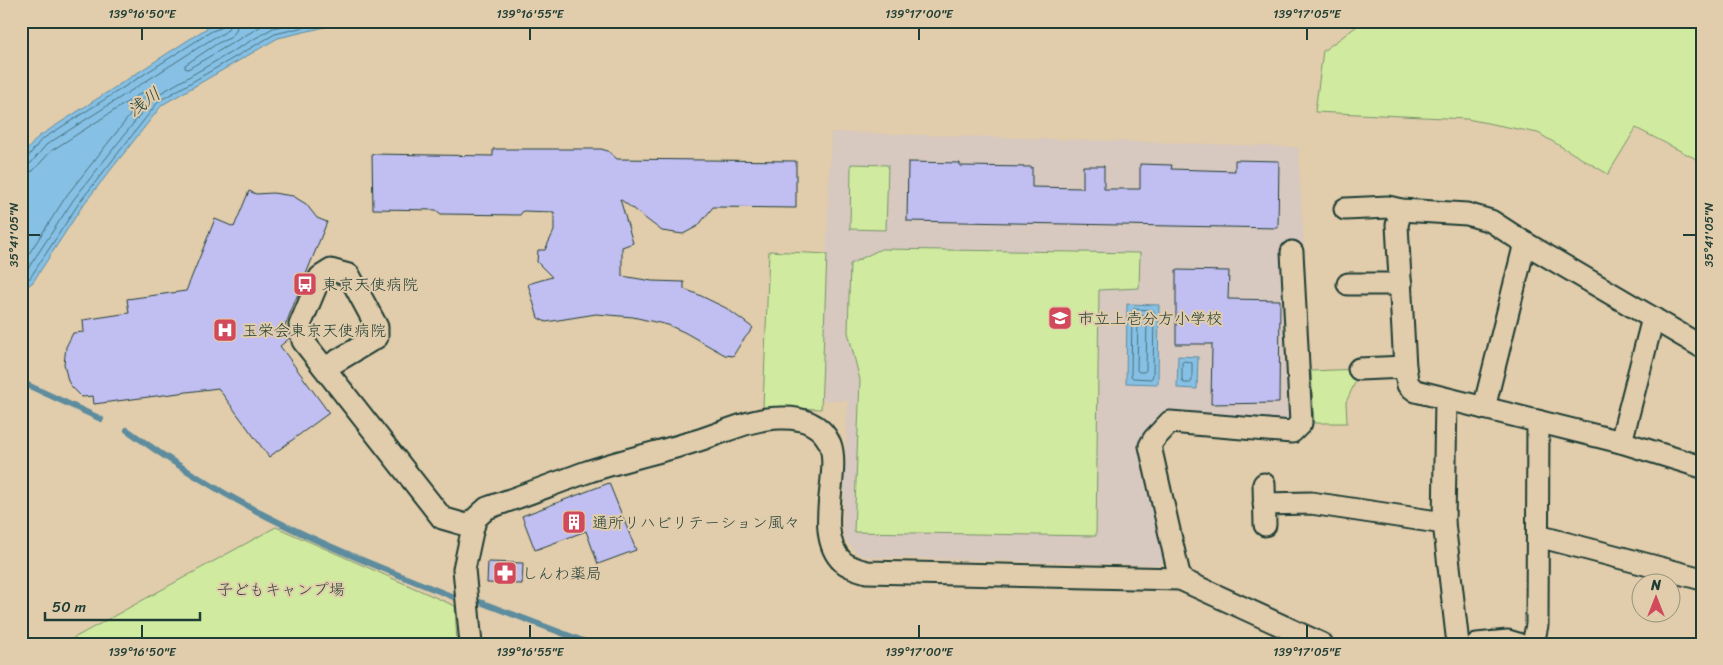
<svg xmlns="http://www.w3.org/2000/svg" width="1723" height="665" font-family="Sriracha,'Klee One',sans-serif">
  <rect width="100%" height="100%" fill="#e1ccab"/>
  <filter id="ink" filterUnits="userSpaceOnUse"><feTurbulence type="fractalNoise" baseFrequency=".02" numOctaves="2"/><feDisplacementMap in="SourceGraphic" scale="10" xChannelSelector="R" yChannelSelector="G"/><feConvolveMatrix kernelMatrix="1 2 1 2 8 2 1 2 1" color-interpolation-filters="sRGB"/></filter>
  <g filter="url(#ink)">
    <path fill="#d7c8c0" d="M831,132L1298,147L1304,251L1292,252L1301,423L1170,422L1154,439L1176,561H1164L1158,565H1153L871,557L859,555L845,539L843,525L848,401L821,400Z"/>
    <g fill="#d0ea9f" stroke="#78946a">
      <path d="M1364,21H1702V162L1636,128L1608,174L1538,133L1467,119L1315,112L1323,51Z"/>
      <path d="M851,164L888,165L886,230L850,229Z"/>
      <path d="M881,249L1140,253L1139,288L1099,290L1096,536L854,532L860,380L848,332L850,264Z"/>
      <path d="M769,251L827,254L821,409L763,407Z"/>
      <path d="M1359,369V374L1346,402L1347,423H1314L1311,371Z"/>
      <path d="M276,527L455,606L457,644H63Z"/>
    </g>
    <g fill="#86c0e5" stroke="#5d8c9e">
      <path d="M226,21H351L278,38L162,105L83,205L33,282L21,291V157L38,137L210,26Z"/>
      <path d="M1127,304L1159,305L1158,384L1126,383Z"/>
      <path d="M1178,356L1198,357L1197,389L1177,388Z"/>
    </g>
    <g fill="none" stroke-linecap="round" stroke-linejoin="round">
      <g stroke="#48717b" stroke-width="1">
        <path d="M238,21L236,31L230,38L218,43L185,65V68L188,69L270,21"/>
        <path d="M21,160L27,158L41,140L212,31L221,28L224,21"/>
        <path d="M21,166L31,163L46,145L215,37C223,34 230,31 230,21"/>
        <path d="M21,174L33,171L51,151L143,92H146V95L67,195L21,266"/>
        <path d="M21,276L25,273L74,199L154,97L273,28L301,21"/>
        <path d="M21,284L30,278L79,203L159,101L275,34L329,21"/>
        <path d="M1134,309L1152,310L1154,311L1153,376L1151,379L1133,378L1131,376L1132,312Z"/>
        <path d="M1140,316H1146L1147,318L1146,370L1144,372H1139L1137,370L1138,318Z"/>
        <path d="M1185,361L1192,363V381L1190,383H1184L1182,381V363Z"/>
      </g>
      <g stroke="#5d8c9e" stroke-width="6">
        <path d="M21,382L101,419"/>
        <path d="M127,430C171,462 218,491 266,516C329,548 396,574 461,600"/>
        <path d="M480,602L591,644"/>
      </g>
    </g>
    <g fill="#c1bef1" stroke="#1f3d34">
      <path d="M493,149H601L608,151L617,159L796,161V208L713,207L698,226L683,234L662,231L620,199L633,243L622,247V276L652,281L684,282V289L697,294L726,308L741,319L753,328L741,343L733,356L725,355L684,332L668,325L633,317L596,314L546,322L538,318L528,284L552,277L537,262L538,250H545L554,231V212L523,211L520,215L441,214L436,210L373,209L372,154L493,156Z"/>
      <path d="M1235,160L1279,161L1278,228L907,221L908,162L960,163V166L1032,167V187L1083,188V166H1104V189H1140V164L1172,165L1171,169L1235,171Z"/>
      <path d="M249,191L256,194L273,193L293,196L306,204L317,218L327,222L285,326L288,330L290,338L280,346L329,413L269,457L218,388L94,404L93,396L82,397L71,386L68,381L64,364L66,347L73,333L84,332L83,320L129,313L127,299L186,291L215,219L234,227Z"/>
      <path d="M1176,270L1229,271L1228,299L1280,300L1279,403L1211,404L1212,344H1176Z"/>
      <path d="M609,483L636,550L598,564L586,531L535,550L522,516Z"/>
      <path d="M488,562L523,563L522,584L487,583Z"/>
    </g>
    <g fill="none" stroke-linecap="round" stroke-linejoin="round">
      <g stroke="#1f3d34" stroke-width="25">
        <g id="minor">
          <path d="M1345,209L1388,207L1401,210L1467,214L1491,221L1525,243L1702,347"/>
          <path d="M1401,210L1397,225L1405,367L1408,385L1416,391L1621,442L1702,467"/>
          <path d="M1348,284H1401"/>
          <path d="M325,368L377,337V327L349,275L331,270L320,277L300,325L303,341L442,518L473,527"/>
          <path d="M1359,369L1405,367"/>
          <path d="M1446,399L1444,523L1458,644"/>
          <path d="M1484,408L1525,243"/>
          <path d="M1621,442L1653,318"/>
          <path d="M1264,484L1265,525"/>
          <path d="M1264,504L1311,503L1444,523"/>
          <path d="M1538,536L1702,579"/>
          <path d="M1180,579L1150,446L1154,439L1170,422L1292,432L1301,423L1292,252"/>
          <path d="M471,644L464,569L473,527L476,518L487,508C520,497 553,484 587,472C623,460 660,452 696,441C723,433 752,418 780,418C801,417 821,423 830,444C834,454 833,468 832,478C830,503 821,542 843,562C849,567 859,570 867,572L1180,579L1322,644"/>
          <path d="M1477,644L1508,641L1518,644"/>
          <path d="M1533,644L1537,625L1538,421"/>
        </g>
      </g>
      <use href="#minor" stroke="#e1ccab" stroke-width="21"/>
    </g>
  </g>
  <path fill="none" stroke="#1f3d34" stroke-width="2" d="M142,28V40M530,28V40M919,28V40M1307,28V40M28,235H40M1683,235H1696M142,625V638M530,625V638M919,625V638M1307,625V638"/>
  <defs>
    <g id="bus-square" transform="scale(1.25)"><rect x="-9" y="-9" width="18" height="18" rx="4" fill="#d1495b" stroke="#e1ccab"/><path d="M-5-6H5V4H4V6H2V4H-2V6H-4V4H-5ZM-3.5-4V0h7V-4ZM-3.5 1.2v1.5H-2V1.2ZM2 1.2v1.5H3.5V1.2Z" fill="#fff"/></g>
    <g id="school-square" transform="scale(1.25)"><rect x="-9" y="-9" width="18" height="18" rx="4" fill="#d1495b" stroke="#e1ccab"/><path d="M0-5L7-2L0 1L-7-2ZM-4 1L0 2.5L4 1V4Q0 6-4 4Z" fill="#fff"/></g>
    <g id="hospital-square" transform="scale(1.25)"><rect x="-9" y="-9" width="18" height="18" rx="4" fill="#d1495b" stroke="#e1ccab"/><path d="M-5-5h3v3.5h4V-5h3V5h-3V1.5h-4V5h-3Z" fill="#fff"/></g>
    <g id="building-square" transform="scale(1.25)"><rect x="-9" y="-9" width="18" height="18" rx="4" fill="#d1495b" stroke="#e1ccab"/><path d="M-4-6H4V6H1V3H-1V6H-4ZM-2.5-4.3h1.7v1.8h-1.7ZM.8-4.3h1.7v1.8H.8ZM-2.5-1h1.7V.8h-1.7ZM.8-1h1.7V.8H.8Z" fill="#fff"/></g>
    <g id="pharmacy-square" transform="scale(1.25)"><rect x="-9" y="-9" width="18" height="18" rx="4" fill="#d1495b" stroke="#e1ccab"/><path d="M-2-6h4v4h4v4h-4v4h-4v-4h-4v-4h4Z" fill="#fff"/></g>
  </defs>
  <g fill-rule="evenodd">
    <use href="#bus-square" x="305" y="284"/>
    <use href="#school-square" x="1060" y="318"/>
    <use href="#hospital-square" x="225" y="330"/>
    <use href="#building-square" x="574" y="522"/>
    <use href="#pharmacy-square" x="505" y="573"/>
  </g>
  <g text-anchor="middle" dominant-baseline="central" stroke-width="4" stroke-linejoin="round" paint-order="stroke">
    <g font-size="16" fill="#1f3d34" stroke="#e1ccab" text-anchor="start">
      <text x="322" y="284">東京天使病院</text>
      <text x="1078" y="318">市立上壱分方小学校</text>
      <text x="242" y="330">玉栄会東京天使病院</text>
      <text x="592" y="522">通所リハビリテーション風々</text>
      <text x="522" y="573">しんわ薬局</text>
    </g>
    <g font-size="16" fill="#284639" stroke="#e1ccab">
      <text x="281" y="589">子どもキャンプ場</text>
    </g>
    <g font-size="18" font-style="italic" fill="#24443d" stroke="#e1ccab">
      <text transform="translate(144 102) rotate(-36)">浅川</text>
    </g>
  </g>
  <rect width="1723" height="665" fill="none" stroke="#e1ccab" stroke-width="55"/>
  <g transform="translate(1656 598)"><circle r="24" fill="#e1ccab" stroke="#93937b"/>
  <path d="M0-4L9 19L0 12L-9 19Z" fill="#d1495b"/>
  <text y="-8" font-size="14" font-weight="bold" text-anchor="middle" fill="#1f3d34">N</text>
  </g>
  <path d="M45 612v8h155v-8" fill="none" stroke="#1f3d34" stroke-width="2.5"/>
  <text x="52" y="612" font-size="15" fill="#1f3d34" stroke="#e1ccab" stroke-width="4" paint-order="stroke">50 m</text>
  <rect x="28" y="28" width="1668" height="610" fill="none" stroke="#1f3d34" stroke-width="2"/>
  <g font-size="12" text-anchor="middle" fill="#1f3d34">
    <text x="142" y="18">139°16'50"E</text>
    <text x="530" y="18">139°16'55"E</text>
    <text x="919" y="18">139°17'00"E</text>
    <text x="1307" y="18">139°17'05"E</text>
    <text transform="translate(14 235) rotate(-90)" y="4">35°41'05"N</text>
    <text transform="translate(1709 235) rotate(-90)" y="4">35°41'05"N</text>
    <text x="142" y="656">139°16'50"E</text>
    <text x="530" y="656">139°16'55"E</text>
    <text x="919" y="656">139°17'00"E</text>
    <text x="1307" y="656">139°17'05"E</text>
  </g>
</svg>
